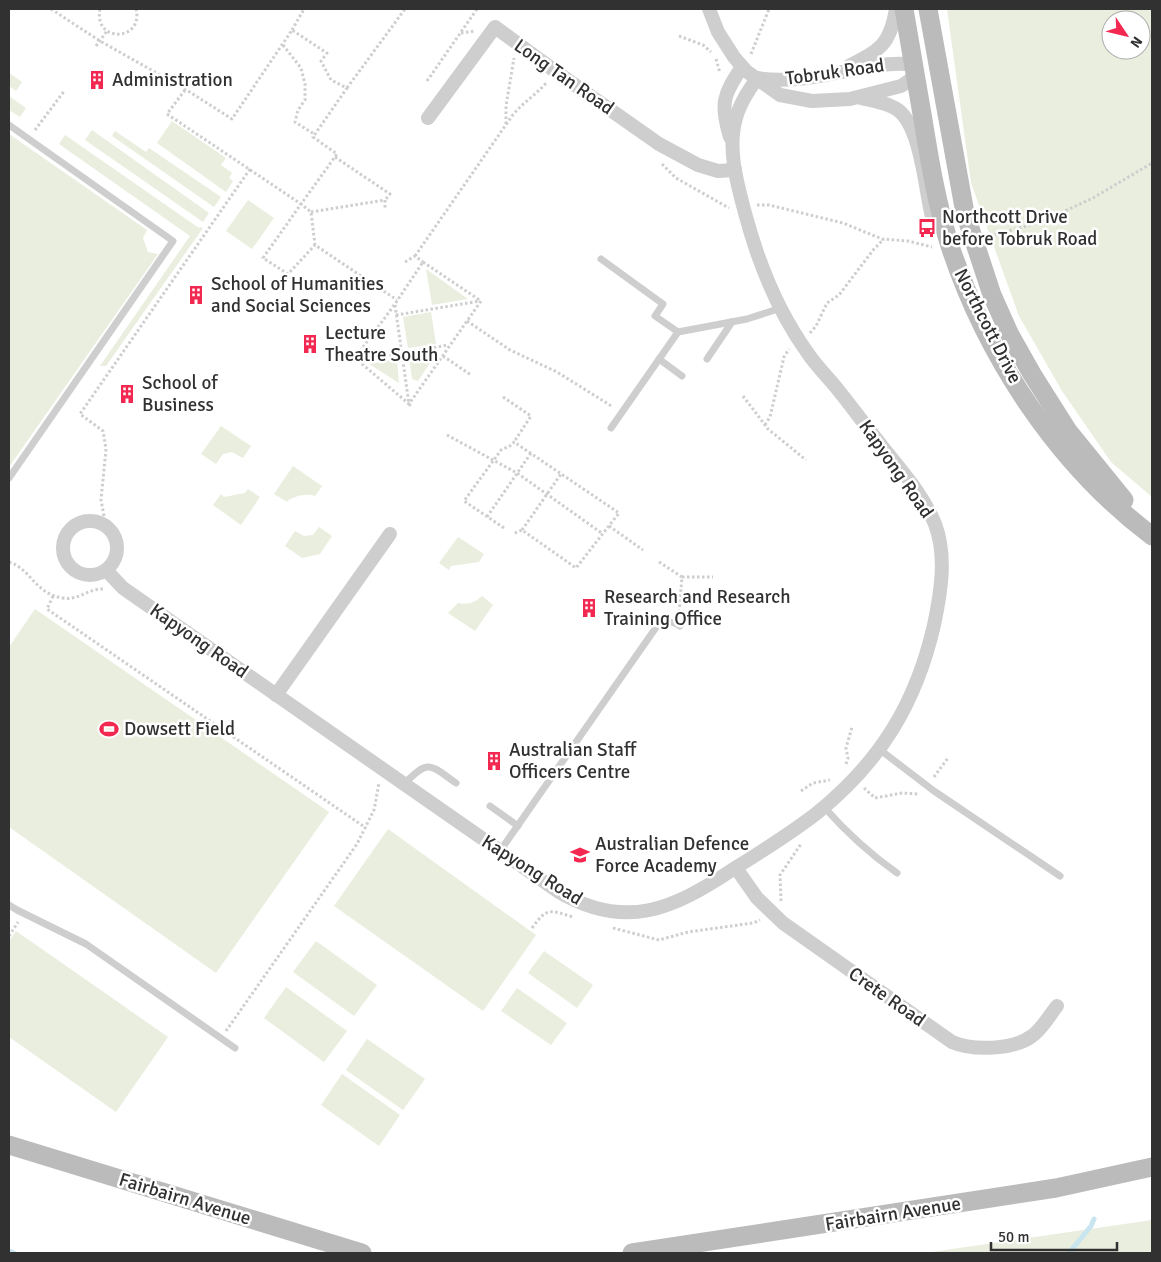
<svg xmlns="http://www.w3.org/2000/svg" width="1161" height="1262" font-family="Signika,sans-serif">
  <rect width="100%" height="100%" fill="#fff"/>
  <g fill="#e9eede" fill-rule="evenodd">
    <path d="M947,9H1152V497L1111,462L1062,391L1019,316L971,183ZM1111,20H1141V50H1111Z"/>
    <path d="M9,73L22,82L16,91L9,86Z"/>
    <path d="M9,96L26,108L20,117L9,110Z"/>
    <path d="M172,121L226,158L221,165L232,173L229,178L233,181L226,192L157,143Z"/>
    <path d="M92,130L209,213L203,222L85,140Z"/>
    <path d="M115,131L146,152L149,148L221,197L214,207L112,136Z"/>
    <path d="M9,134L147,230L143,238L148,252L158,254L9,467Z"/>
    <path d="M65,135L199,228L200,227L203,228L106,366H100L190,236L59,144Z"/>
    <path d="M248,200L274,218L252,249L226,231Z"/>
    <path d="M426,269L468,299L432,305Z"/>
    <path d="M431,312L436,344L408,348L403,317Z"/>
    <path d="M438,351L418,381L412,379L409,355Z"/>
    <path d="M397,359L399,383L369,364Z"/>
    <path d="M221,426L251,446L243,458L232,452L223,454L216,464L201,454Z"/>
    <path d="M293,466L322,486L315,496C308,493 292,496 287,502L274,494Z"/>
    <path d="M248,489L260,497L241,525L213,505L221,494L224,497L245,493Z"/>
    <path d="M319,527L332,536L320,554L302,558L285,546L295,531L304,536L313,535Z"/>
    <path d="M458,537L484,554L479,562L451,566L449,570L439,563Z"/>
    <path d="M482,596L493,605L475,631L448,613L458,603C469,605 474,603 482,596Z"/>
    <path d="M35,609L329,812L216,973L9,827V647Z"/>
    <path d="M388,829L536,935L483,1011L334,906Z"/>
    <path d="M16,931L168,1037L116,1112L9,1037V941Z"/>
    <path d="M316,941L377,985L354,1016L293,972Z"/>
    <path d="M544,951L593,985L577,1008L528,973Z"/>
    <path d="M286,987L347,1031L324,1062L264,1018Z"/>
    <path d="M517,988L567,1023L551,1045L501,1011Z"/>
    <path d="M367,1039L425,1079L403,1110L346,1070Z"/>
    <path d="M342,1074L400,1115L379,1146L321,1105Z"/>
    <path d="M1152,1220V1253H925Z"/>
  </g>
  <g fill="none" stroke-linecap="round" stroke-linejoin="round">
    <g stroke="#c9e5ef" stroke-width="5">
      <path d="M9,1251L14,1253"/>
      <path d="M1069,1253L1091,1226L1094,1219"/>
    </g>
    <g stroke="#cecece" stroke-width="3" stroke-dasharray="2.5 2.5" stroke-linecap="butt">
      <path d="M51,9L100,41L185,89L232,119L292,30L327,53L321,61L331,80L347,88L313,137L337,154L301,204L311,212L315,245L397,300"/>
      <path d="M100,9C93,43 144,42 136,9"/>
      <path d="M292,30L304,9"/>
      <path d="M461,33L475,31"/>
      <path d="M679,36L703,45L711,52"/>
      <path d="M283,45L301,68L305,84V100L298,110L295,122L314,134"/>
      <path d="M96,46L107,31"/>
      <path d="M751,54L769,9"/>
      <path d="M716,59L720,73"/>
      <path d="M427,81L477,9"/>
      <path d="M347,88L405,9"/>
      <path d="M185,90L167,114L301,204L263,258L288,274L315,245"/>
      <path d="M506,124V106L514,58"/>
      <path d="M35,130L65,90"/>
      <path d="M335,157L390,194L385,200"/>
      <path d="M662,164L676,178L729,208"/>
      <path d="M757,205H769L843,223L882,239L908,241L932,247"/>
      <path d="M311,212L385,200V208"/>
      <path d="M990,236L1041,222L1093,198L1152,163"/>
      <path d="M415,256L512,116C522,103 536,95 547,82"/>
      <path d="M405,262L415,256L423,262"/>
      <path d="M423,262L481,301L409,404L355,358L395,304Z"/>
      <path d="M395,305L409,404L412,407"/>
      <path d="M396,315L480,301"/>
      <path d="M467,321L510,350L557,372L613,407"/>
      <path d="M810,333L816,326L827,303L839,295L874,249L884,239"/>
      <path d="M443,356L471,375"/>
      <path d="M360,361L448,345"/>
      <path d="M743,396L768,429L806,460"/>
      <path d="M503,397L531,416L514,442"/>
      <path d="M765,425L770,417L784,357L789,349"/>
      <path d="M447,435L517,473L603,534"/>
      <path d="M104,516L101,500L106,449L103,431L80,414L250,169"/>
      <path d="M487,517L531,453"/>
      <path d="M609,526L643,550"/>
      <path d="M504,528L464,501L501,450L512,445L514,442L619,513L576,568L522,530L513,534"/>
      <path d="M522,530L561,474"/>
      <path d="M9,562C31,569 35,594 63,598C78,601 89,588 104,589"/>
      <path d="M659,562L682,577L679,613"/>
      <path d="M682,577H713"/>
      <path d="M53,596L47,609L366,828"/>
      <path d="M846,764L848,758L846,748L852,727"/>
      <path d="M934,777L948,758"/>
      <path d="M864,788L875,798L902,793L919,794"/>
      <path d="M801,791L813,783L830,780"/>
      <path d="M781,901L780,875L801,844"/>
      <path d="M532,928C547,907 550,910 573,917"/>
      <path d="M613,928L659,940L688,932L753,923L760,920"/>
      <path d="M9,936L18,922"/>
      <path d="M226,1031L357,844L374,810L379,783"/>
    </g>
    <g stroke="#cecece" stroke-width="7">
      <path d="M9,125L173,241L9,478"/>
      <path d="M601,259L663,304L655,316L678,332L747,319L781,308"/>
      <path d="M659,359L682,376"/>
      <path d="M707,359L732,322"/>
      <path d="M611,428L678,332"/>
      <path d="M879,749L934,791L1060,876"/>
      <path d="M404,784C429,759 429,764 456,783"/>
      <path d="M490,806L518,826"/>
      <path d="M824,807C846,832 870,854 897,873"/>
      <path d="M500,851L657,626C665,620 672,621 680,626"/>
      <path d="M9,905L17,910L86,944L235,1048"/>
    </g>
    <g stroke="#cecece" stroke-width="14">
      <path d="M709,9L718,32L734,57L746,71L780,95L812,101L850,99L901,86L916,76"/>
      <path d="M849,66C880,50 890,45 896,9"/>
      <path d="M757,78C792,84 829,74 864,68C880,65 897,62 914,65"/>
      <path d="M861,98C874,101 888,103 898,110C921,127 925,189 932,217"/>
      <path d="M428,118L495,27L555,71L659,144L698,165L718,171L735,170"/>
      <path d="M730,137C720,104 723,95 742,67"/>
      <circle cx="90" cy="548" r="27"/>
      <path d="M106,570L123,588L559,892C626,931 673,909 732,870C761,852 790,834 817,813C880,762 916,704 934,625C941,592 947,556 935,524C922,491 895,464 874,436C862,421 851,406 839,391C829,378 816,366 807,352C777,310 758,262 745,213C737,183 727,148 736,118C740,103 749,90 757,78"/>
      <path d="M276,695L390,534"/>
      <path d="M736,868L757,898L783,923L952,1042C973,1051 1013,1050 1032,1036C1042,1029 1049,1016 1057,1006"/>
    </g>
    <g stroke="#bbb" stroke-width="19">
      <path d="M904,9C910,46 917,83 923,120C930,163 937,205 950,246C987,358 1058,465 1152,536"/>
      <path d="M928,9L965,213L992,295L1010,335L1032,374L1068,431L1124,500"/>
      <path d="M9,1145L362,1253"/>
      <path d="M632,1253L1056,1188L1152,1167"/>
    </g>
  </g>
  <defs>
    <g id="building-bare" transform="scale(1.5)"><path d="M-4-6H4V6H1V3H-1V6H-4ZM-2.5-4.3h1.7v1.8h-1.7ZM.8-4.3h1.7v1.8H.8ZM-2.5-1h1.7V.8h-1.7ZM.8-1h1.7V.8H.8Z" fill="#f22851" stroke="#fff" stroke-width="2.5" paint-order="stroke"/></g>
    <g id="bus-bare" transform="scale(1.5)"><path d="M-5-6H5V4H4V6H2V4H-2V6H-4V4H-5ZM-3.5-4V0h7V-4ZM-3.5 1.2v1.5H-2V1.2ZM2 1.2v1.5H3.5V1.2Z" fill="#f22851" stroke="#fff" stroke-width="2.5" paint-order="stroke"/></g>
    <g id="stadium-bare" transform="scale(1.5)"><path d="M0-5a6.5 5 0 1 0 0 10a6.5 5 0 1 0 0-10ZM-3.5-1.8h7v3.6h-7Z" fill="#f22851" stroke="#fff" stroke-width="2.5" paint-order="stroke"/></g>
    <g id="university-bare" transform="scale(1.5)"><path d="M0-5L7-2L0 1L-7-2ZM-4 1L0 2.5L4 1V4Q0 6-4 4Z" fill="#f22851" stroke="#fff" stroke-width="2.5" paint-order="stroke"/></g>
  </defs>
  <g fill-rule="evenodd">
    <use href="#building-bare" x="97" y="80"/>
    <use href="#bus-bare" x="927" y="228"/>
    <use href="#building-bare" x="196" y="295"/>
    <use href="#building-bare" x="310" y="344"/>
    <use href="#building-bare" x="127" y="394"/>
    <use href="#building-bare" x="589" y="608"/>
    <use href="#stadium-bare" x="109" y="729"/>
    <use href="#building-bare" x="494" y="761"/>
    <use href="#university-bare" x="580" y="855"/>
  </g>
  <g text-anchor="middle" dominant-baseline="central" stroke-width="5" stroke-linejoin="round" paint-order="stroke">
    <g font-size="19" fill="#313131" stroke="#fff">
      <text transform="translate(835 72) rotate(-8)">Tobruk Road</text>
      <text transform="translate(564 77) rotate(35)">Long Tan Road</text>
      <text transform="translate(988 326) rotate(63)">Northcott Drive</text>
      <text transform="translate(896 469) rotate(55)">Kapyong Road</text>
      <text transform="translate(199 641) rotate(35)">Kapyong Road</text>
      <text transform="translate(532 870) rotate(32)">Kapyong Road</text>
      <text transform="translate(887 997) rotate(35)">Crete Road</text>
      <text transform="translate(185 1199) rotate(17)">Fairbairn Avenue</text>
      <text transform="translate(893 1214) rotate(-9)">Fairbairn Avenue</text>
    </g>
    <g font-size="19" fill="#313131" stroke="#fff" text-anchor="start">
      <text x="112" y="80">Administration</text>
      <text x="942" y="217">Northcott Drive<tspan x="942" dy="22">before Tobruk Road</tspan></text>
      <text x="211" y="284">School of Humanities<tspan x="211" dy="22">and Social Sciences</tspan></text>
      <text x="325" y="333">Lecture<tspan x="325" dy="22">Theatre South</tspan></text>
      <text x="142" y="383">School of<tspan x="142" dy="22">Business</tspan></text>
      <text x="604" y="597">Research and Research<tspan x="604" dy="22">Training Office</tspan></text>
      <text x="124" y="729">Dowsett Field</text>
      <text x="509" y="750">Australian Staff<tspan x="509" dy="22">Officers Centre</tspan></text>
      <text x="595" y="844">Australian Defence<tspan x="595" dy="22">Force Academy</tspan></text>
    </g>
  </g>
  <rect width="1161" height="1262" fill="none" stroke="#313131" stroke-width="20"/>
  <g transform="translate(1126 35) rotate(125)"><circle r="24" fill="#ffffff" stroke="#adadad"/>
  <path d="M0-4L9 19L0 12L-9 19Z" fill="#f22851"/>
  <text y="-8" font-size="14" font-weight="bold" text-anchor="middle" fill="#313131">N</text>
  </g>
  <path d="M991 1242v8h126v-8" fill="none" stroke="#313131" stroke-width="2.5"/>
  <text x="998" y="1242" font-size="15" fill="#313131" stroke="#ffffff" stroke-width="4" paint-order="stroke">50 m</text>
</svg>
